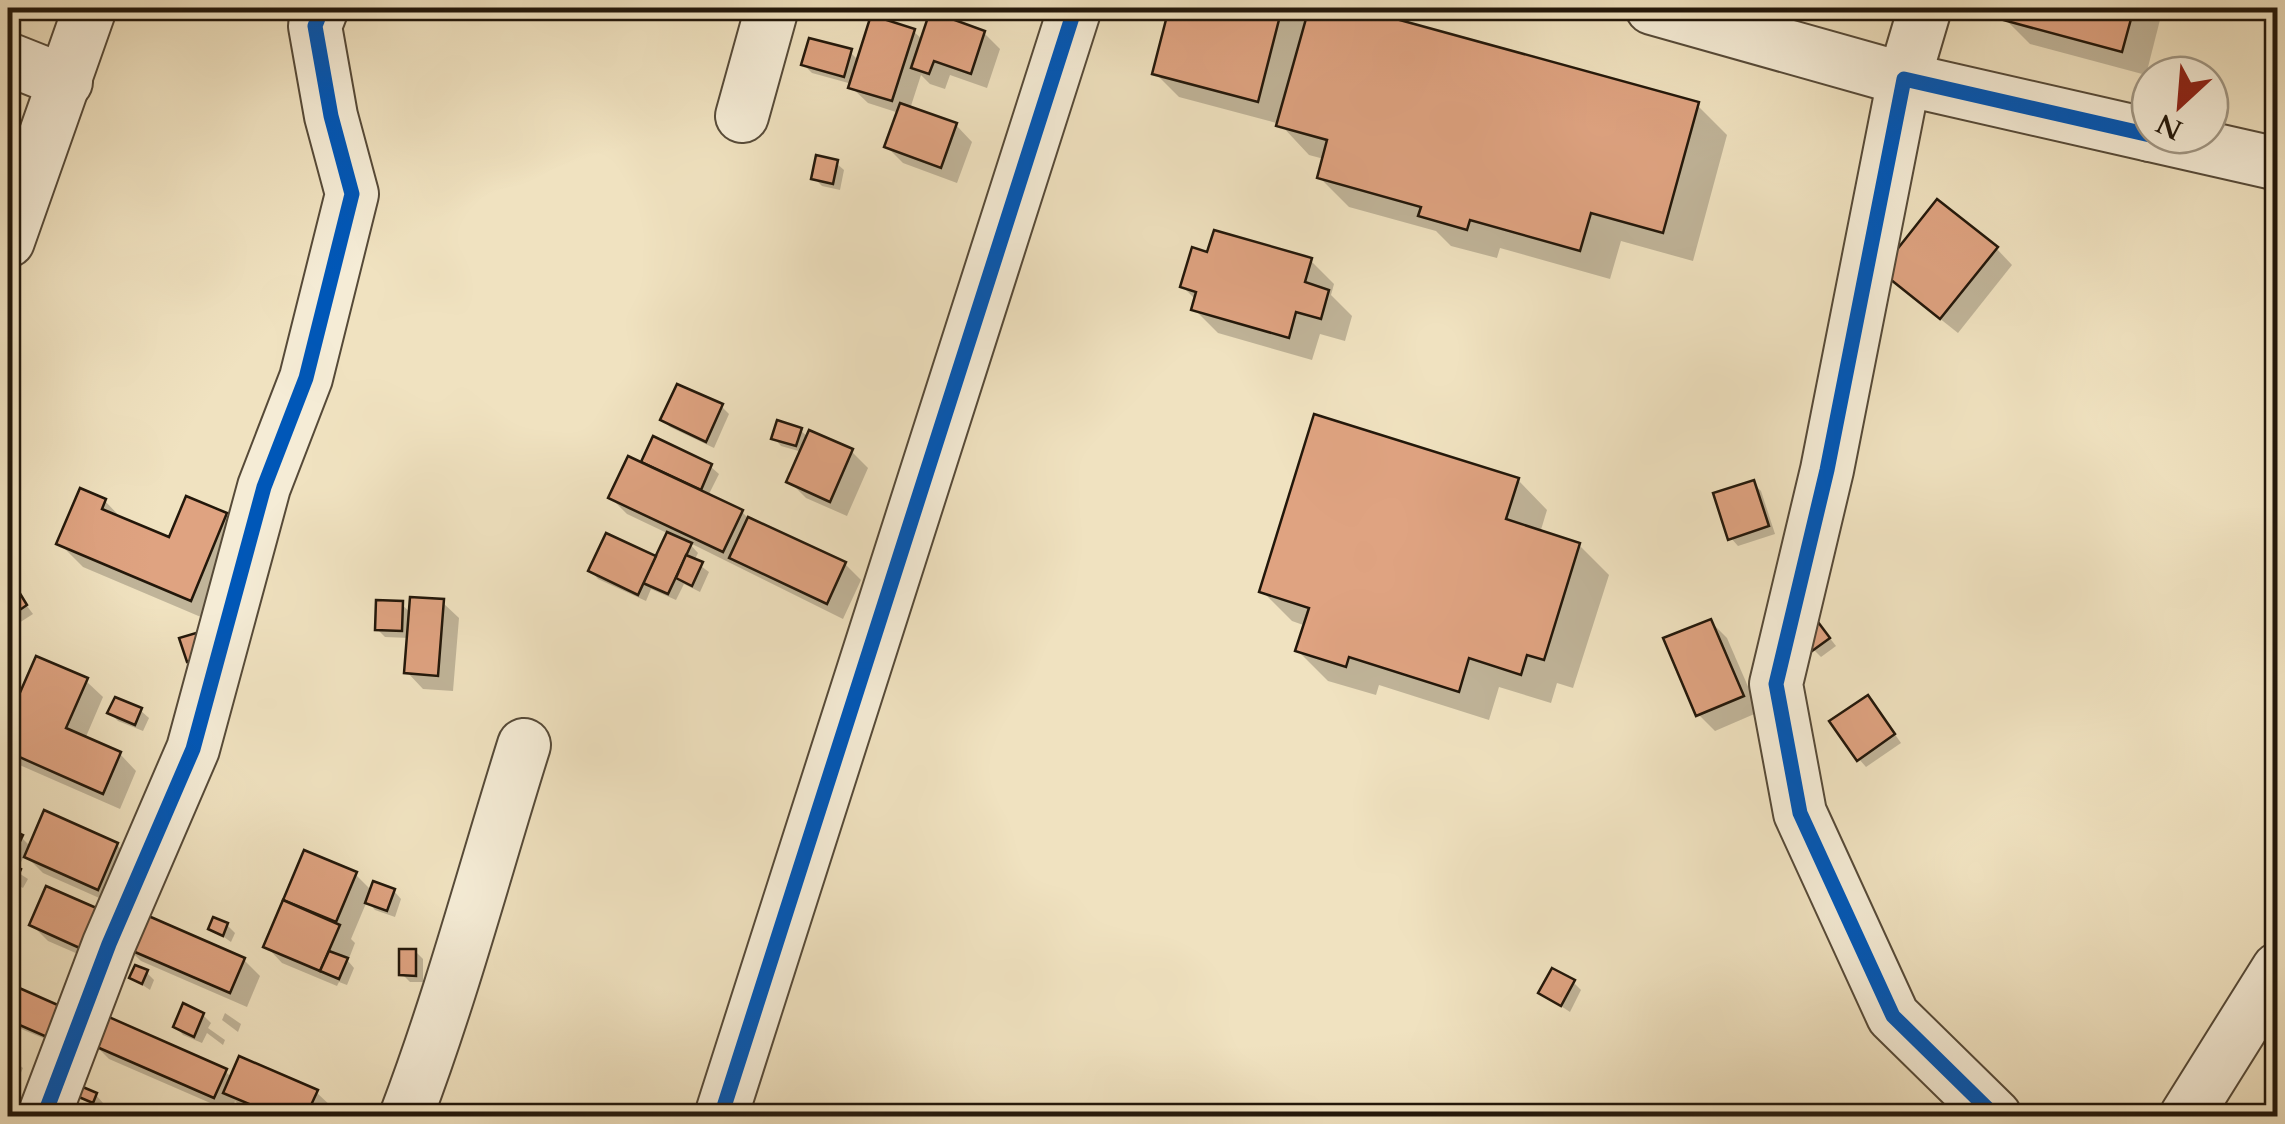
<svg xmlns="http://www.w3.org/2000/svg" width="2285" height="1124" font-family="Cardo,serif">
  <rect width="100%" height="100%" fill="#f0e2c0"/>
  <filter id="stains"><feTurbulence type="fractalNoise" baseFrequency=".002" numOctaves="4"/><feColorMatrix values="0 0 0 0 .2 0 0 0 0 .09 0 0 0 0 .02 0 0 0 .5 -.17"/></filter>
  <radialGradient id="worn" r=".72"><stop offset=".6" stop-color="#630" stop-opacity="0"/><stop offset="1" stop-color="#630" stop-opacity=".3"/></radialGradient>
  <g fill="#0003">
    <path d="M891,8H944L942,18L984,33L1000,49L987,88L950,75L945,89L930,84L921,75L910,109L956,125L972,142L957,183L903,163L887,147L899,113L868,103L851,87L852,84L812,73L804,65L850,52L859,61L913,31L923,40L931,17Z"/>
    <path d="M1172,8H1347L1697,105L1727,135L1693,261L1621,241L1610,279L1500,248L1497,258L1451,246L1436,231L1349,207L1319,177L1324,159L1309,155L1280,124L1179,97L1155,73Z"/>
    <path d="M2009,8H2163L2146,75L2030,44L2006,20Z"/>
    <path d="M836,163L844,170L840,190L822,186L814,178Z"/>
    <path d="M1996,248L2012,265L1958,333L1900,287Z"/>
    <path d="M1209,255L1310,260L1334,284L1331,295L1352,316L1345,341L1320,334L1312,360L1218,333L1194,309L1196,300L1183,287Z"/>
    <path d="M721,406L729,414L714,448L670,427L663,420Z"/>
    <path d="M800,430L809,438L811,433L852,452L868,468L847,516L806,498L789,481L802,452L781,446L774,438Z"/>
    <path d="M654,440L711,467L719,474L708,496L742,512L750,520L845,564L861,580L843,619L688,542L698,553L694,561L709,572L700,592L684,584L676,600L651,589L646,601L598,579L591,571L657,560L669,534L627,514L611,498L642,465Z"/>
    <path d="M1518,480L1547,510L1540,533L1579,545L1609,575L1573,688L1557,683L1551,703L1499,687L1489,720L1379,685L1376,695L1328,681L1298,651L1306,626L1292,621L1262,591Z"/>
    <path d="M1753,483L1761,491L1775,534L1738,546L1731,538Z"/>
    <path d="M105,501L125,522L170,541L226,516L250,539L215,623L83,567L59,543Z"/>
    <path d="M15,590L33,614L8,630V596Z"/>
    <path d="M442,602L459,618L453,691L423,689L407,672L409,638L385,637L377,629L401,604L411,613Z"/>
    <path d="M1711,622L1727,638L1759,712L1715,731L1698,714Z"/>
    <path d="M1822,628L1836,646L1821,657L1813,649Z"/>
    <path d="M37,659L86,681L103,697L85,739L120,754L136,771L120,809L15,763L8,755V726Z"/>
    <path d="M1875,706L1901,743L1866,767L1859,759Z"/>
    <path d="M141,711L149,718L143,731L118,721L110,713Z"/>
    <path d="M8,831L21,837L31,847L117,845L133,862L115,905L43,873L25,855L21,862L8,855Z"/>
    <path d="M305,853L355,874L372,891H394L401,899L395,917L375,910L367,901L351,939L355,943L348,961L354,968L347,985L339,982L337,986L282,963L266,946Z"/>
    <path d="M8,866L28,879L23,888L8,880Z"/>
    <path d="M48,889L101,964L48,941L32,925Z"/>
    <path d="M227,925L235,933L231,942L211,928Z"/>
    <path d="M124,945L244,960L260,976L247,1007L141,961Z"/>
    <path d="M415,951L423,959V982H410L402,974Z"/>
    <path d="M146,972L154,980L150,990L132,978Z"/>
    <path d="M1573,982L1581,990L1570,1012L1541,993Z"/>
    <path d="M19,991L55,1043L14,1026L8,1019Z"/>
    <path d="M225,1013L241,1024L238,1032L222,1020Z"/>
    <path d="M203,1015L211,1023L208,1028L225,1040L223,1045L207,1033L202,1043L183,1035L176,1027Z"/>
    <path d="M93,1043L225,1071L232,1078L316,1092L333,1108L329,1116H261L243,1109L235,1101L231,1112L109,1059Z"/>
    <path d="M8,1057L23,1068L16,1084L8,1081Z"/>
    <path d="M77,1094L96,1095L103,1103L101,1109Z"/>
  </g>
  <g fill="#dfa381" stroke="#22170a" stroke-width="2.5">
    <path d="M1169,8H1282L1258,102L1152,74Z"/>
    <path d="M1309,8H1356L1699,102L1663,233L1591,213L1580,251L1470,220L1467,230L1418,216L1421,207L1317,178L1327,140L1276,126Z"/>
    <path d="M2007,8H2134L2122,52L2003,20Z"/>
    <path d="M930,11L985,31L971,74L934,61L929,74L911,68Z"/>
    <path d="M871,15L915,29L892,101L848,88Z"/>
    <path d="M809,38L852,49L844,77L801,65Z"/>
    <path d="M900,103L957,123L941,168L884,147Z"/>
    <path d="M816,155L838,160L833,184L811,179Z"/>
    <path d="M1937,199L1998,247L1940,319L1880,271Z"/>
    <path d="M1214,230L1312,258L1305,282L1329,290L1321,319L1296,312L1289,338L1191,310L1196,292L1180,287L1192,247L1207,252Z"/>
    <path d="M677,384L723,404L706,442L660,420Z"/>
    <path d="M1314,414L1519,478L1506,519L1580,543L1544,660L1527,655L1521,675L1469,658L1459,692L1349,657L1346,667L1295,651L1309,608L1259,592Z"/>
    <path d="M777,420L802,428L796,446L771,439Z"/>
    <path d="M809,430L853,449L830,502L786,482Z"/>
    <path d="M653,436L712,464L701,490L641,462Z"/>
    <path d="M628,456L743,510L723,552L608,498Z"/>
    <path d="M1754,480L1769,526L1728,540L1713,493Z"/>
    <path d="M80,488L106,499L102,509L169,537L186,496L227,513L191,601L56,544Z"/>
    <path d="M748,517L846,562L827,604L729,558Z"/>
    <path d="M667,532L692,543L668,594L643,583Z"/>
    <path d="M606,533L656,556L638,595L588,571Z"/>
    <path d="M686,555L703,562L692,586L676,578Z"/>
    <path d="M16,587L27,605L8,618V593Z"/>
    <path d="M410,597L444,599L438,676L404,673Z"/>
    <path d="M376,600L403,601L402,631L375,630Z"/>
    <path d="M1815,618L1830,638L1812,651L1797,631Z"/>
    <path d="M1711,619L1744,696L1696,716L1663,638Z"/>
    <path d="M196,633L203,657L187,662L179,638Z"/>
    <path d="M36,656L88,678L66,728L121,752L103,794L8,752V720Z"/>
    <path d="M1868,695L1895,734L1857,761L1829,721Z"/>
    <path d="M115,697L142,708L135,725L107,713Z"/>
    <path d="M44,810L118,843L98,890L24,857Z"/>
    <path d="M8,828L23,835L13,856L8,853Z"/>
    <path d="M304,850L357,872L336,922L283,900Z"/>
    <path d="M8,863L21,869L15,882L8,879Z"/>
    <path d="M373,881L395,889L387,911L365,903Z"/>
    <path d="M46,886L101,910L84,950L29,925Z"/>
    <path d="M283,900L340,925L320,971L263,947Z"/>
    <path d="M137,911L245,958L230,993L121,946Z"/>
    <path d="M213,917L228,923L223,936L208,929Z"/>
    <path d="M399,949H416V976L399,975Z"/>
    <path d="M329,951L348,958L339,979L320,971Z"/>
    <path d="M135,965L148,970L142,984L129,978Z"/>
    <path d="M1552,968L1575,980L1561,1006L1538,993Z"/>
    <path d="M17,987L60,1006L47,1037L8,1020V1010Z"/>
    <path d="M183,1003L204,1013L194,1037L173,1027Z"/>
    <path d="M102,1014L227,1069L214,1098L90,1044Z"/>
    <path d="M239,1056L318,1090L306,1116H278L223,1093Z"/>
    <path d="M78,1085L97,1093L93,1103L74,1095Z"/>
    <path d="M72,1103L101,1116H66Z"/>
  </g>
  <g fill="none" stroke-linecap="round" stroke-linejoin="round">
    <g stroke="#564a38" stroke-width="56">
      <g id="minor">
        <path d="M1652,8L1904,79L1925,8"/>
        <path d="M8,59L66,82"/>
        <path d="M742,116L772,8"/>
        <path d="M2150,135L2278,164"/>
        <path d="M8,241L90,8"/>
        <path d="M44,1116L109,944L193,749L264,487L306,378L352,194L331,116L315,26L322,8"/>
        <path d="M406,1116C452,995 485,869 524,745"/>
        <path d="M721,1116L1075,8"/>
        <path d="M1995,1116L1893,1016L1800,813L1776,684L1827,470L1904,79L2150,135"/>
        <path d="M2186,1116L2278,969"/>
      </g>
    </g>
    <use href="#minor" stroke="#f5ecd6" stroke-width="52"/>
    <g stroke="#f5ecd6" stroke-width="21">
      <g id="cycleway">
        <path d="M44,1116L109,944L193,749L264,487L306,378L352,194L331,116L315,26L322,8"/>
        <path d="M721,1116L1075,8"/>
        <path d="M1995,1116L1893,1016L1800,813L1776,684L1827,470L1904,79L2150,135"/>
      </g>
    </g>
    <use href="#cycleway" stroke="#0057b8" stroke-width="15"/>
  </g>
  <rect width="2285" height="1124" fill="none" stroke="#f0e2c0" stroke-width="40"/>
  <rect x="10" y="10" width="2265" height="1104" fill="none" stroke="#22170a" stroke-width="5"/>
  <rect x="20" y="20" width="2245" height="1084" fill="none" stroke="#22170a" stroke-width="2.5"/>
  <g transform="translate(2180 105) rotate(206)"><circle r="48" fill="#f5ecd6" stroke="#a19784" stroke-width="2.5"/>
  <path d="M0-8L18 38L0 25L-18 38Z" fill="#8f2418"/>
  <text y="-15" font-size="28" font-weight="bold" text-anchor="middle" fill="#22170a">N</text>
  </g>
  <rect width="100%" height="100%" filter="url(#stains)"/>
  <rect width="100%" height="100%" fill="url(#worn)"/>
</svg>
